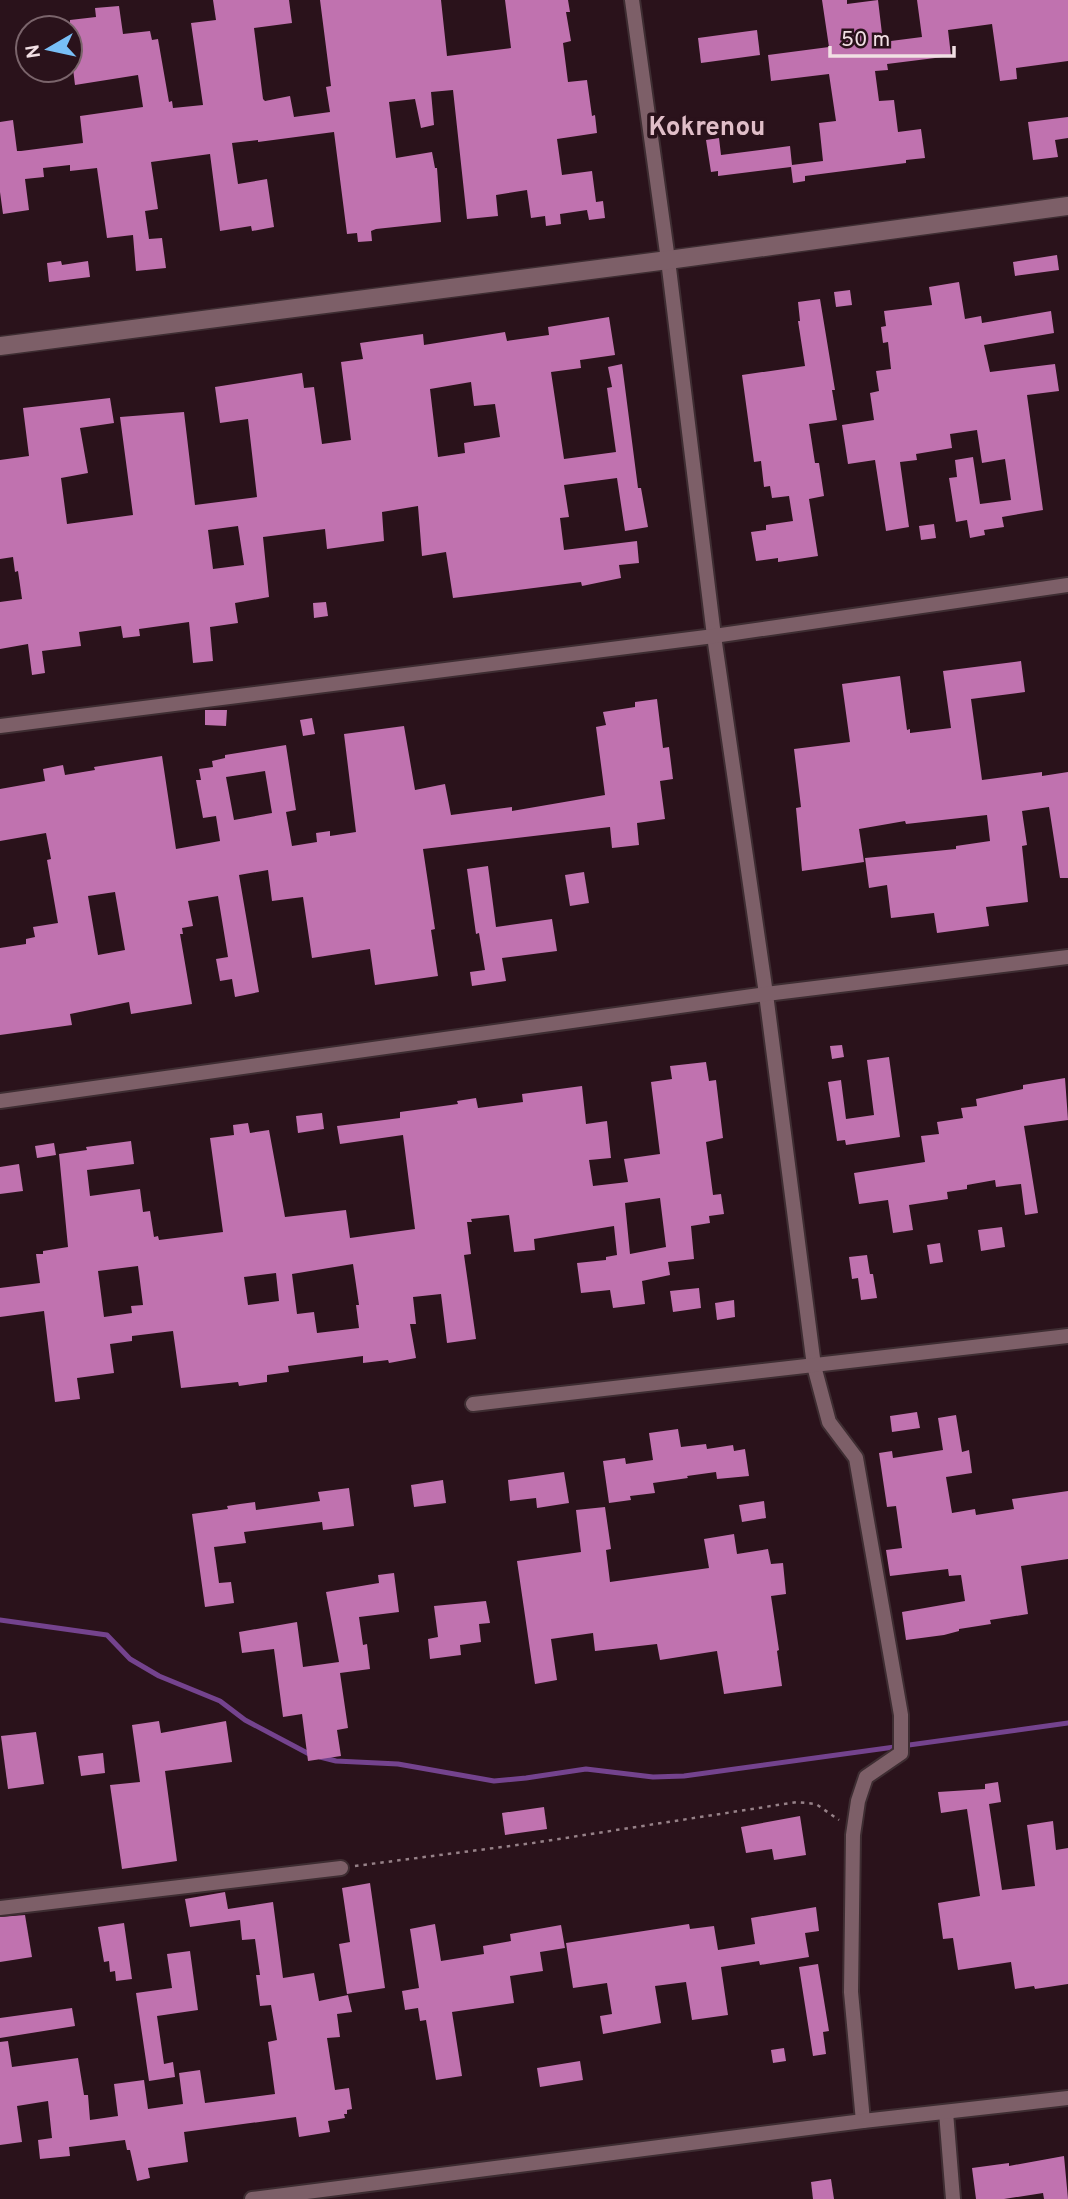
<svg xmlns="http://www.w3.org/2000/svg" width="1068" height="2199" font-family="Overpass,sans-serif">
  <rect width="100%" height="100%" fill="#2a121b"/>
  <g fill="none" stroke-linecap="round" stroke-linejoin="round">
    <g stroke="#74438e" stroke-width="5">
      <path d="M0,1620L107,1635L130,1659L159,1676L220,1701L245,1720L311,1755"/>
      <path d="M320,1757L336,1761L398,1764L494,1781L526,1778L586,1769L653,1777L684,1776L1068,1723"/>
    </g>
  </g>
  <g fill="#c072af" fill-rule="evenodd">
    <path d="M213,0H289L292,23L254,28L263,99L265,101L290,96L294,117L330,112L326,87L331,86L320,0H441L447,56L511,48L505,0H568L570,12H566L571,41L563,43L568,82L587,80L592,116L595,115L597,133L557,139L562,175L592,171L596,202L603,201L605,218L589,220L587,210L560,214L561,224L546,226L545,216L531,218L527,190L496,195L498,216L467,219L453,90L431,92L434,125L421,128L415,99L389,102L396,158L432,152L435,168H437L441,222L376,229L371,231L372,241L358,242L357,233L347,234L334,132L258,142V140L232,143L238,184L267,179L274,227L252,231L251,226L220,231L210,154L151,162L158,209L145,211L149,239L162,238L166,268L136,271L133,235L107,238L97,168L70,171V165L43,168L44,177L25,179L29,210L3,214L0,192V122L13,120L17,151H21L83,143L80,116L143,107L138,75L75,85L70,44V20L96,17L95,8L119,6L123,34L150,31L152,40L158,39L169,102L172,101L173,108L203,105L191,23L216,20Z"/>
    <path d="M822,0H847V4L878,0L883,42L922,37L917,0H1068V61L1016,68L1017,79L1000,81L992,24L948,30L951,56L887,64L888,70L875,71L879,101L894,100L898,132L921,129L925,158L906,160V163L805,176V181L793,183L791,167L718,176V171L711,172L706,140L719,138L721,155L790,146L792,165L823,161L819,123L836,121L829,74L771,81L768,55L829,47Z"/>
    <path d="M757,30L760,55L701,63L698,38Z"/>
    <path d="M1068,117V138L1055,140L1058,157L1033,160L1028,122Z"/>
    <path d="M1057,255L1059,270L1015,276L1013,262Z"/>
    <path d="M61,261L62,265L88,261L90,277L49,282L47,263Z"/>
    <path d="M959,282L965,319L981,316L982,323L1051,311L1054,333L984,345L990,372L1055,364L1059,391L1027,395L1043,510L1002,517L1004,527L984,530L985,535L970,538L967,520L956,522L949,478L957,477L955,460L973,457L980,504L1011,500L1005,459L982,463L977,430L950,434L952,448L916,454L917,460L900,462L909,527L886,531L875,460L848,464L842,425L874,420L870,393L879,391L876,371L891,369L888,342L883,343L881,327L886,326L884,311L932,305L929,287Z"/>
    <path d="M850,290L852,305L836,307L834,292Z"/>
    <path d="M820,299L835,390H832L837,420L809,424L815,463H819L824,496L809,499L818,556L778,562V558L756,561L751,532L766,530V525L793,521L789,496L772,498L770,486L764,487L761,461L754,462L742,375L805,366L798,321H800L798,302Z"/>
    <path d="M609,317L615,355L580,360L581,368L551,372L564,459L616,452L607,388L612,387L608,367L622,364L638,488H641L648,527L625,531L617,478L564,485L569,517L560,518L564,550L637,541L639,563L619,565L621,578L582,586L581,582L453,598L446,552L422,556L418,506L382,512L384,541L327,549L325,529L263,537L269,597L235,603L238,623L210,627L213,661L193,663L189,622L139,629L140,636L123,638L121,626L79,632L81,646L42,651L45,673L32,675L28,644L0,649V602L22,599L18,571L15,572L13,557L0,559V460L29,456L23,408L110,398L114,423L80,428L88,473L61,478L67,524L133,515L120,417L184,412L195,505L257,497L248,419L220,423L215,387L302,373L304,388L314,387L322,444L351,440L341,362L363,359L360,343L423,334L424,345L505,332L507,341L549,335L548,327ZM471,382L474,406L495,404L500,437L464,443L465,453L438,457L430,389ZM238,526L244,565L213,569L208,530Z"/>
    <path d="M934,524L936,538L921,540L919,526Z"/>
    <path d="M326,602L328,616L314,618L313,603Z"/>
    <path d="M1021,661L1025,692L971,699L982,780L1042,772V776L1068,772V878H1060L1049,807L1022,811L1027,845L1022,846L1028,902L986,907L989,926L937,933L934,913L891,918L887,885L869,888L865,858L956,849V846L990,841L987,815L906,824L905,821L859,829L864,862L802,871L796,808L801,807L794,749L850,742L842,684L900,676L907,730L910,729V733L951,728L943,671Z"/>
    <path d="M657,699L663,748L669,747L673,779L660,781L665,819L637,823L639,845L612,848L610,827L423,849L435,929L431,930L438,976L375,985L370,949L312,958L303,897L272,901L268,870L239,875L259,992L235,997L232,979L220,981L216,959L228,957L218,896L188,901L193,926L182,928L183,934H180L192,1004L131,1014L129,1002L70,1014L72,1025L0,1035V948L26,944V939L35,937L33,927L58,923L47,860L51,859L46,833L0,841V789L45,781L43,769L63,765L65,775L95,770L94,767L162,756L176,849L220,841L216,816L203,818L196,780H201L199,769L213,767L212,761L225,758V755L286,745L296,810L286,812L292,846L317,842L316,833L330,831V836L356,832L344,734L404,726L415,790L445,784L451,815L512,807V811L605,795L596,727L606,725L603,712L635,707V702ZM265,771L272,813L234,820L226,777ZM115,892L125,950L98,955L88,896Z"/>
    <path d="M205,710H227L226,726L205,725Z"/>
    <path d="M312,718L315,734L303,736L300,720Z"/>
    <path d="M488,866L496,927L552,919L557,951L502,958L506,981L472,986L470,972L485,970L479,933L476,934L467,869Z"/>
    <path d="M584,872L589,903L570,906L565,875Z"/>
    <path d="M842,1045L844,1057L832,1059L830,1046Z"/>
    <path d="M889,1057L900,1137L846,1145L845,1140L837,1141L828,1082L841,1080L846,1119L874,1115L867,1060Z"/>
    <path d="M706,1062L709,1081L716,1080L723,1138L706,1142L713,1195L721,1194L724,1214L709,1216L710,1223L691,1226L694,1259L668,1262L670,1275L642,1281L645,1304L613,1308L610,1290L581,1293L577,1263L606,1260V1257L617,1255L614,1226L534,1239L535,1250L514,1252L509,1215L471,1219L472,1222H467L471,1254L464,1255L476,1339L447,1343L441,1294L413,1297L416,1324H410L416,1358L389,1363L388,1360L363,1363V1356L288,1366L289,1372L267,1375V1382L239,1386L238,1382L181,1388L173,1331L132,1336V1341L110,1344L114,1373L77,1378L80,1399L55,1402L44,1311L0,1317V1288L40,1283L36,1254H43V1251L68,1247L59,1154L87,1150L86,1147L131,1141L134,1164L87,1170L90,1196L140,1189L143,1212L150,1211L154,1237L158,1236L159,1240L223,1232L210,1138L234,1135L233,1125L248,1123L250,1133L269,1130L285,1217L346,1210L350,1238L415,1229L403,1135L340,1144L337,1126L400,1118V1112L458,1104L457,1101L476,1098L478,1108L523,1102L522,1094L582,1086L586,1124L607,1121L611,1158L589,1160L593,1186L628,1182L624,1159L660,1154L651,1082L672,1079L670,1066ZM660,1198L666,1247L630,1254L625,1203ZM353,1264L359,1305H356L359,1328L317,1333L314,1312L297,1314L292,1274ZM138,1266L143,1305L131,1306L132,1313L104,1317L98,1271ZM276,1273L279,1301L248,1305L244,1277Z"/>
    <path d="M1065,1078L1068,1120L1024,1126L1038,1213L1025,1215L1021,1184L996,1187L995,1180L967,1185V1189L947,1192L948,1199L909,1205L913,1230L893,1233L888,1200L859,1204L854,1173L925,1162L921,1136L939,1134L937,1122L963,1118L961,1108L977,1106L976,1099L1023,1089V1085Z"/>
    <path d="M322,1113L324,1129L298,1133L296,1116Z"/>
    <path d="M54,1143L56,1155L37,1158L35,1146Z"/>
    <path d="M19,1164L23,1191L0,1194V1167Z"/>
    <path d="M1002,1227L1005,1247L981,1251L978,1230Z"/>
    <path d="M940,1243L943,1262L930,1264L927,1245Z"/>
    <path d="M867,1255L870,1274H873L877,1298L861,1300L858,1278L852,1279L849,1257Z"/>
    <path d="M699,1288L701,1308L673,1312L670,1291Z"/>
    <path d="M734,1300L735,1317L717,1320L715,1303Z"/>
    <path d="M917,1412L920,1428L892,1432L890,1416Z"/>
    <path d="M956,1415L962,1452L969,1450L972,1473L946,1477L952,1513L975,1509L976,1515L1014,1509L1012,1499L1068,1491V1559L1021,1566L1028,1614L990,1620L991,1624L959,1629V1631L944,1635L906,1640L902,1612L965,1601L961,1575L949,1576L948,1569L890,1576L886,1550L902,1548L896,1506L887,1507L879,1453L892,1451L893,1458L943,1450L938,1418Z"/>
    <path d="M678,1429L681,1447L706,1444L707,1449L733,1445L734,1451L745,1449L749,1476L717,1479L716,1472L687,1476L688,1478L653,1483L655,1493L630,1496L631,1500L609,1503L603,1461L625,1458L626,1464L653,1460L649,1433Z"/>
    <path d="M564,1472L569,1503L537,1508L536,1498L510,1501L508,1480Z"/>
    <path d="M443,1480L446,1503L414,1507L411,1485Z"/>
    <path d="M349,1488L354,1526L323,1530L322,1522L244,1532L246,1543L214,1547L219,1583L231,1582L234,1603L205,1607L192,1514L228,1509L227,1506L240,1504L255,1502L256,1510L320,1501L318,1492Z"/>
    <path d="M764,1501L766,1518L742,1522L739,1505Z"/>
    <path d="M605,1507L611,1549L606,1550L610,1582L709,1568L704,1539L734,1534L737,1554L768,1549L771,1564L783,1563L786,1594L771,1596L779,1650L777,1651L782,1686L724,1694L717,1651L660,1660L657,1644L595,1651L593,1633L551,1639L557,1680L535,1684L517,1561L581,1552L576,1510Z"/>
    <path d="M394,1573L399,1612L359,1617L363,1645L367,1644L370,1669L340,1673L348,1728L337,1730L341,1756L308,1761L302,1714L283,1717L274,1649L242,1653L239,1632L297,1622L303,1667L339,1662L326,1592L379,1583L378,1575Z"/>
    <path d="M486,1601L490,1623L479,1624L481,1642L460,1645L461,1655L430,1659L428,1639L438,1637L434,1606Z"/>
    <path d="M159,1721L161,1733L226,1721L232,1762L165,1771L177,1861L122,1869L110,1785L140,1782L132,1725Z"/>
    <path d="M36,1732L44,1784L8,1789L1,1736Z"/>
    <path d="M103,1753L105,1773L81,1776L78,1756Z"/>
    <path d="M998,1782L1001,1802L989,1804L1002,1890L1035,1886L1027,1825L1053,1821L1056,1850L1068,1848V1984L1035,1989L1034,1986L1015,1989L1011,1962L958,1970L953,1938L943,1939L938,1903L980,1896L967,1809L941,1813L938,1792L985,1789V1784Z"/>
    <path d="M544,1807L547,1829L505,1835L502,1813Z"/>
    <path d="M800,1816L806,1855L774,1860L772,1849L746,1853L741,1827Z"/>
    <path d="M370,1883L385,1988L347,1994L339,1944L350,1942L342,1888Z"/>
    <path d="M225,1892L228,1909L273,1902L283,1978L314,1973L319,2001L348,1995L352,2012L337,2014L340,2037L327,2038L335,2090L349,2088L352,2109L347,2110V2114H344L345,2118L328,2121L330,2132L299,2137L296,2117L184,2132L188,2162L148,2168L150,2178L137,2181L130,2150H127L125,2140L69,2147L70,2156L40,2159L38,2140L52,2138L48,2101L17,2106L22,2142L0,2145V2042L8,2041L12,2067L78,2058L84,2095H88L90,2120L118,2116L114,2084L144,2080L148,2109L183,2104L179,2073L200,2070L205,2103L275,2094L268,2042L277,2040L271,2005L260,2006L256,1975H260L255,1939L242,1940L240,1920L190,1927L185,1899Z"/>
    <path d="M816,1907L819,1931L805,1933L809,1957L760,1965L759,1961L721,1967L728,2015L692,2020L686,1982L655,1986L661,2023L603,2034L600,2016L612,2014L607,1983L573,1988L566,1943L689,1924L690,1929L714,1926L718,1950L755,1944L751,1918Z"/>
    <path d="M25,1915L32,1957L0,1962V1917Z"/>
    <path d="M124,1923L132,1979L116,1981L115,1971L110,1972L109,1961L104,1962L98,1927Z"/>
    <path d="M435,1924L441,1961L484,1954L483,1946L511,1941L510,1934L561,1925L565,1948L540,1952L543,1971L510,1976L514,2003L452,2012L462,2076L436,2080L426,2020L420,2021L418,2008L405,2010L402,1991L419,1988L410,1929Z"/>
    <path d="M190,1951L198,2010L157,2016L164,2064L173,2062L175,2077L149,2081L136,1993L172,1988L167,1954Z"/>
    <path d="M818,1964L829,2031L823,2032L826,2054L813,2056L799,1967Z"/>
    <path d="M72,2008L75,2026L0,2038V2018Z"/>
    <path d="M784,2048L786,2061L773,2063L771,2050Z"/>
    <path d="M580,2061L583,2080L540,2087L537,2068Z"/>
    <path d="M1064,2156L1068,2199H1044L1043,2193L1004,2199H976L972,2168L1009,2163V2166Z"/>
    <path d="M831,2179L834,2199H813L811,2182Z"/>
  </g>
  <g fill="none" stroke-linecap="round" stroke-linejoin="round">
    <g stroke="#3e2d32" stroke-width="18">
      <g id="minor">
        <path d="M632,0L668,260L714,636L766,994L814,1366L829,1422L856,1458L901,1715V1753L866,1777L858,1801L853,1835L851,1992L863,2121"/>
        <path d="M0,726L714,636L1068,585"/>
        <path d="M0,1101L766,994L1068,957"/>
        <path d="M473,1404L1068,1336"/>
        <path d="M0,1908L341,1868"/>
        <path d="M946,2112L953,2199"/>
        <path d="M252,2199L863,2121L1068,2098"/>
      </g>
    </g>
    <g stroke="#3e2d32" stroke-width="21">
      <path id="tertiary" d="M0,346L668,260L1068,206"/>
    </g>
    <path stroke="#968188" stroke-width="2.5" stroke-dasharray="3.5 5" stroke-linecap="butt" d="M355,1866L533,1843L797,1802L816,1804L839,1820"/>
    <use href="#minor" stroke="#7d5f68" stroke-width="14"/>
    <use href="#tertiary" stroke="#7d5f68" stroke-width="18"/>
  </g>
  <g text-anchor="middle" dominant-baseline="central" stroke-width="7" stroke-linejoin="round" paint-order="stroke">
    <g font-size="26" font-weight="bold" fill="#e0bec8" stroke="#2a121b">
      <text x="707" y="128">Kokrenou</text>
    </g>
  </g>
  <g transform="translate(49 49) rotate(261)"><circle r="33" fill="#2a121b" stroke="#7a646b" stroke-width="2"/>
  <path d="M0-5L12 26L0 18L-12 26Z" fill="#78bff7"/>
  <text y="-10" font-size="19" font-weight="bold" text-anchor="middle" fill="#f1dfe4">N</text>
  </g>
  <path d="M830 46v10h124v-10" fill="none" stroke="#f1dfe4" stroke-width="3.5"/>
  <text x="841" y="46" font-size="21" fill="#f1dfe4" stroke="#2a121b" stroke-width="5" paint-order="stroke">50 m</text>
</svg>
